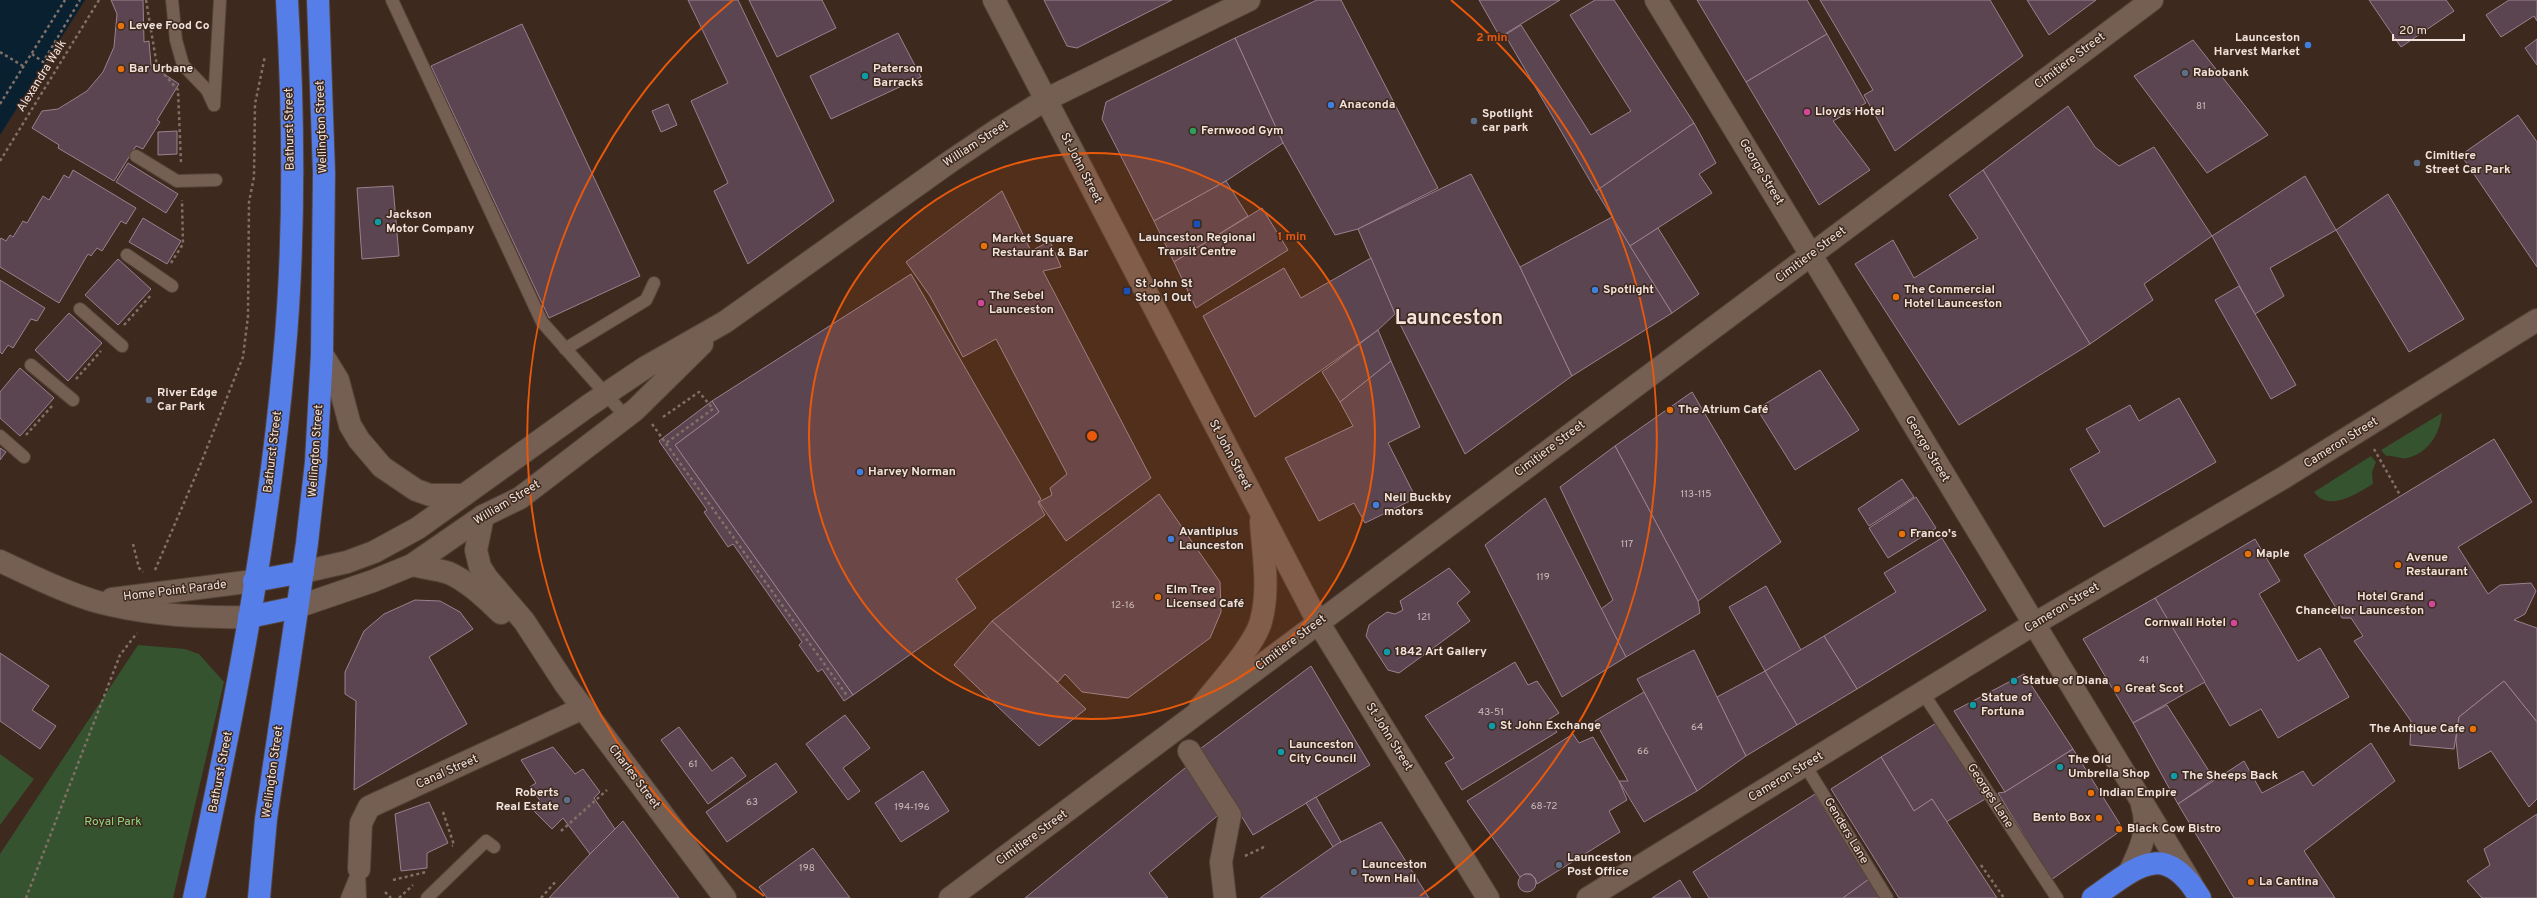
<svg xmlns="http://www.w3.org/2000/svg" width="2537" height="898" font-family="Overpass,sans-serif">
  <rect width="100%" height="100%" fill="#3d291e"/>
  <g fill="#35532f">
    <path d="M2442,413C2440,433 2429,453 2407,458C2402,460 2393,455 2386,456L2381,450Z"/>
    <path d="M2371,456L2376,462L2372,472L2373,484C2357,493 2329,513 2314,492Z"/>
    <path d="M138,645L185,649L199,654L224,682L173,898H0V854Z"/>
    <path d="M0,754L34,779L0,825Z"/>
  </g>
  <path fill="#092031" d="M0,0H85L0,135Z"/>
  <g fill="#5b4550" stroke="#9b818e">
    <path d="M111,0H143L144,42L149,41L151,65L179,84L157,120L160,122L143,149L136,146L114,181L58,148L59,145L32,128L42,111L58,109L87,91L103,72L114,47L117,14Z"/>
    <path d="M688,0H738L834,201L748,264L714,191L728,183L691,101L728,83Z"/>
    <path d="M749,0H822L836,28L777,57Z"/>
    <path d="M1044,0H1172L1077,48L1067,46Z"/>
    <path d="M1317,0H1341L1438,188L1358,229L1335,235L1283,143L1235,38Z"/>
    <path d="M1479,0H1560L1500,37Z"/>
    <path d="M1595,0H1614L1694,123L1596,191L1505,35L1521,25L1591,135L1631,111L1570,15Z"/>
    <path d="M1697,0H1807L1827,34L1746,82Z"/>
    <path d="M1820,0H1990L2023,56L1895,151L1864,95L1873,90Z"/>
    <path d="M2027,0H2096L2049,35Z"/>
    <path d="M2369,0H2446L2454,11L2401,47Z"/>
    <path d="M2509,0H2537V21L2534,16L2501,37L2486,15Z"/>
    <path d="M522,24L640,276L549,318L431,66Z"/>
    <path d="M898,33L921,77L831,119L810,76Z"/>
    <path d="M1827,34L1866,103L1833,121L1870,170L1819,205L1746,82Z"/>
    <path d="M1235,38L1283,143L1226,181L1154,221L1102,119L1106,102Z"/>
    <path d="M2537,39V65L2525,48Z"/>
    <path d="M2193,40L2268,135L2207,173L2134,76Z"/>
    <path d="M668,104L677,125L661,132L652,111Z"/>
    <path d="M2068,106L2095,147L2119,166L2154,147L2212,236L2144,284L2153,300L2090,344L1983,170Z"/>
    <path d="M2518,115L2537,142V267L2461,155Z"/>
    <path d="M1694,123L1716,163L1699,174L1712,193L1630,246L1596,191Z"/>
    <path d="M177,131V154L158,155V132Z"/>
    <path d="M128,163L178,194L166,213L116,182Z"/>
    <path d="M73,170L136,208L126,224L121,221L102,251L97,248L91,256L88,254L59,303L0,267V240L1,238L6,241L10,235L13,237L23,221L27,223L43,196L49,200L64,175L69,178Z"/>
    <path d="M1983,170L2090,344L1959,425L1855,264L1893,240L1914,278L1978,238L1949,195Z"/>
    <path d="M1471,174L1520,267L1572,376L1465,454L1395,314L1358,229Z"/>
    <path d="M2305,176L2336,230L2270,268L2284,296L2255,314L2212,236Z"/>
    <path d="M1226,181L1248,216L1174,262L1154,221Z"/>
    <path d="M393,186L399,256L362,259L357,188Z"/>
    <path d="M1002,191L1031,251L1050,241L1061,267L1043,271L1151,478L1066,541L1039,502L1052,495L1050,488L1067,474L996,339L963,357L930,296L906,262Z"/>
    <path d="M2388,194L2464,319L2409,352L2336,230Z"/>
    <path d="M1262,208L1288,250L1196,308L1174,262Z"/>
    <path d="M1612,217L1672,313L1572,376L1520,267Z"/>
    <path d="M143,218L181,241L167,264L129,242Z"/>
    <path d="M1658,228L1699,294L1672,313L1630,246Z"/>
    <path d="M1371,258L1395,314L1378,330L1255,417L1203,316L1284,268L1301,298Z"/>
    <path d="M118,259L151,289L118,325L85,295Z"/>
    <path d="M911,274L1041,499L1038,502L1045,515L956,579L976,608L853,695L675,445L719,412L712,401Z"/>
    <path d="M0,280L45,308L37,321L31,319L13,348L8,345L2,354L0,352Z"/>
    <path d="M2239,286L2296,385L2271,399L2215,300Z"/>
    <path d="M69,313L102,343L68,381L35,350Z"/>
    <path d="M1378,330L1391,361L1340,402L1322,372Z"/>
    <path d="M1391,361L1420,427L1388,443L1416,498L1365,523L1354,503L1319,521L1285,458L1353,426L1340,402Z"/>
    <path d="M20,368L54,398L20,436L0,418V392Z"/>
    <path d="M1820,370L1859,430L1795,470L1757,409Z"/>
    <path d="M1692,392L1781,542L1698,601L1615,446Z"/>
    <path d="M2179,398L2216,462L2104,527L2070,469L2100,452L2086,429L2130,405L2139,421Z"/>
    <path d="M712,401L719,412L675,445L853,695L844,701L822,669L818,672L799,645L802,642L733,544L728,547L704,512L707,510L659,441Z"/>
    <path d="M2494,439L2532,502L2458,547L2488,594L2500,585L2531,583L2536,591L2525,614L2514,620L2537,628V722L2504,681L2459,717L2454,749L2410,745L2411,721L2354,641L2363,636L2351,618H2342L2304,555Z"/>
    <path d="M1615,446L1698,601L1700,613L1626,657L1601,609L1613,600L1560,487Z"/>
    <path d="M0,448L6,452L0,460Z"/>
    <path d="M1902,479L1914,497L1869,526L1858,509Z"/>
    <path d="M1159,494L1220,582L1221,612L1210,638L1128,698L1082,692L1065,674L1058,682L992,621Z"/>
    <path d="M1916,497L1936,528L1888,558L1869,528Z"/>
    <path d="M1545,498L1626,657L1562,697L1485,545Z"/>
    <path d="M1942,538L1986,610L1857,689L1824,636L1896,592L1884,573Z"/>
    <path d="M2255,539L2280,581L2259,594L2298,661L2320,648L2349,697L2278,738L2261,709L2230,726L2155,598Z"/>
    <path d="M1449,568L1470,592L1457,603L1470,621L1399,673L1388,670L1366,636L1369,625L1387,612L1395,614L1403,610L1400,601Z"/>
    <path d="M1766,586L1801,650L1765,671L1729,607Z"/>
    <path d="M2155,598L2205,682L2133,723L2083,639Z"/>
    <path d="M415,600L440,601L460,612L473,629L429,657L467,724L354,790L356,701L345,694V672L364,631L384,614Z"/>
    <path d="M992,621L1086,709L1039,746L954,665Z"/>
    <path d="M1824,636L1857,689L1797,725L1765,671Z"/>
    <path d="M1694,650L1746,756L1697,791L1637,679Z"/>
    <path d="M0,653L49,686L32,710L56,726L40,749L0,721Z"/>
    <path d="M1515,662L1528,685L1537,681L1559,713L1548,720L1557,732L1462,790L1445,763L1454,758L1425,716Z"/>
    <path d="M1311,666L1370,765L1253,835L1200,749Z"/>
    <path d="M1765,671L1797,725L1746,756L1717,697Z"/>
    <path d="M2024,674L2073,749L2005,792L1954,711Z"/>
    <path d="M2504,681L2537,722V799L2529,807L2491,751L2459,769L2456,740L2459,717Z"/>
    <path d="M1644,692L1697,791L1644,822L1619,781H1628L1595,721Z"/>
    <path d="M2167,705L2214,779L2178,804L2133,723Z"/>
    <path d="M845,715L870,748L843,768L860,791L848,800L806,744Z"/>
    <path d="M1938,722L1987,798L1946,822L1932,799L1914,811L1881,757Z"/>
    <path d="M679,727L712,771L732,757L746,776L708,804L661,740Z"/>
    <path d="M1573,734L1579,743L1593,737L1619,781L1627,800L1609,811L1620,832L1537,884L1535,878L1531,874H1525L1520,877L1467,801Z"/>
    <path d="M2371,743L2395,781L2304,851L2335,898H2234L2178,804L2244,761L2262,793L2303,771L2313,786Z"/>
    <path d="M553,747L575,774L583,769L600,792L594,798L615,829L590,854L563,818L552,829L533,810L541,802L530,787L536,783L521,760Z"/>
    <path d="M2073,749L2123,829L2051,880L1998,793L2005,792Z"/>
    <path d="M1201,755L1234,802L1149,873L1168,898H1025Z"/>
    <path d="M1881,757L1914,811L1932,799L1997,898H1899L1831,789Z"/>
    <path d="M776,763L797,792L727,842L706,812Z"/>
    <path d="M923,771L949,811L901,842L875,803Z"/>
    <path d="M1815,794L1869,879L1843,898H1709L1693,872Z"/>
    <path d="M1316,797L1341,842L1333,847L1306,803Z"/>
    <path d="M429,802L448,843L427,853V868L401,871L395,814Z"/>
    <path d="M2537,814V898H2482L2467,881L2490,865L2484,849Z"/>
    <path d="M623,821L679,898H549L590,854Z"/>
    <path d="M1381,822L1429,898H1260L1337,844Z"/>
    <path d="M813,848L850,898H767L759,887Z"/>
    <circle cx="1527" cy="883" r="9"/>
    <path d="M1869,879L1881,898H1843Z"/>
    <path d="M1680,880L1691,898H1652Z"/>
  </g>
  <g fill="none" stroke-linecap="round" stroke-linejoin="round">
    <g stroke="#55443a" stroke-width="14">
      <g id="lane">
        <path d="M172,0L176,40L183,65L207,90L214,105"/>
        <path d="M392,0L542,322L626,417"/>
        <path d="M214,105L220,0"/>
        <path d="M136,156L177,181L216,180"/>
        <path d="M127,255L172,286"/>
        <path d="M80,309L122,346"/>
        <path d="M565,349L646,300L654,283"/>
        <path d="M31,365L73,400"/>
        <path d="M0,436L24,457"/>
        <path d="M1923,693L2057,898"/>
        <path d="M1805,765L1887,898"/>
        <path d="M359,872L360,898"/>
        <path d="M347,898L359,869"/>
        <path d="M427,898L486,841L494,847"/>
      </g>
    </g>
    <g stroke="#55443a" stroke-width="24">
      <g id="street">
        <path d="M994,0L1318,622L1488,898"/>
        <path d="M1656,0L1811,255"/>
        <path d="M322,354L338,380L350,425L359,440L382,467L416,490L430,495H464"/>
        <path d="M483,516L476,550L480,567L487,578L524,621L565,684L725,898"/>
        <path d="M0,561C30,575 66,593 98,602C147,615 199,618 249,617"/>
        <path d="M412,565C423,568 437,569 449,573C469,582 485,598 501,613"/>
        <path d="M303,572L347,562L374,552L418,528L588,406L646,367L725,322L951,161L997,130L1045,100L1249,0"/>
        <path d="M112,599L254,581"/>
        <path d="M297,607L373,581L412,565L483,516L520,498L635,410L702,344"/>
        <path d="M1200,708C1216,687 1255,645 1261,621C1270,588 1263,554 1261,521"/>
        <path d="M1189,751L1230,815L1221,862L1225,898"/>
        <path d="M359,869L361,823L369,807L583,708"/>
        <path d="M1588,898L2034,624"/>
      </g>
    </g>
    <g stroke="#55443a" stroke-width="24">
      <g id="secondary">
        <path d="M1811,255L2191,883"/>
        <path d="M2034,624L2283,478L2537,320"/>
        <path d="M2129,873C2140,851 2150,830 2142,805"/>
        <path d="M950,898L2152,0"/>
      </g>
    </g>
    <g stroke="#55443a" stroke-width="24">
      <g id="highway">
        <path d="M254,581L303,572"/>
        <path d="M249,617L297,607"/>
        <path d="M194,898C232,721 268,540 284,359C295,241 294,119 287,0"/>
        <path d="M259,898L266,819L307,543L316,462L322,354L324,173L318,0"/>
        <path d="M2093,898C2136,868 2164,838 2200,898"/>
      </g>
    </g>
    <g stroke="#817066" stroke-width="2.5" stroke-dasharray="3 3" stroke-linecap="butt">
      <path d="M146,0L157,66L178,90L181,163"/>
      <path d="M0,52L23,66"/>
      <path d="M32,54L43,62L80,0"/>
      <path d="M0,104L65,0"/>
      <path d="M0,161L99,0"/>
      <path d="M171,263L183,244L182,200"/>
      <path d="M124,325L152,294"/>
      <path d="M76,379L101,351"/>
      <path d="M663,417L699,392L713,409L666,443"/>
      <path d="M652,424L848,697"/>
      <path d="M26,435L52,406"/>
      <path d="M2374,449L2400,495"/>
      <path d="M133,544L139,568L143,572"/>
      <path d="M155,570L199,468L243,357L248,316L249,202L254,177L255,104L265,56"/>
      <path d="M443,812L454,845L452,846"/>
      <path d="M561,831L607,790"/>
      <path d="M1245,856L1266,846"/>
      <path d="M1981,865L2004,898"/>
      <path d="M393,880L426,872"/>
      <path d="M385,892L391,898"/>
      <path d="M26,898L120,655L137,633"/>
      <path d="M399,898L413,885"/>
      <path d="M541,898L557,880"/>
    </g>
    <use href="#lane" stroke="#755e52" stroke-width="12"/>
    <use href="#street" stroke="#755e52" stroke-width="22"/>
    <use href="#secondary" stroke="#755e52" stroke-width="22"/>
    <use href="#highway" stroke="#567ee9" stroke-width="22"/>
  </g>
  <circle cx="1092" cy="436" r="283" fill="#e8590c" fill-opacity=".12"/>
  <g fill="none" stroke="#e8590c" stroke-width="2">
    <circle cx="1092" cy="436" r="283"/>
    <path d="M764 896A565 565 0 0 1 733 0M1451 0A565 565 0 0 1 1420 896"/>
  </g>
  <g fill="#e8710a" stroke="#3d291e" stroke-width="1.5">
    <circle cx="121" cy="26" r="4"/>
    <circle cx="121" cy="69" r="4"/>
    <circle cx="984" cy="246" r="4"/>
    <circle cx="1896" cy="297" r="4"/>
    <circle cx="1670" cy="410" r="4"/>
    <circle cx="1902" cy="534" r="4"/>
    <circle cx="2248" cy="554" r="4"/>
    <circle cx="2398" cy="565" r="4"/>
    <circle cx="1158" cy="597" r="4"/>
    <circle cx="2117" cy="689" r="4"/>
    <circle cx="2473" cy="729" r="4"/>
    <circle cx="2091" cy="793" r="4"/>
    <circle cx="2099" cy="818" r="4"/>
    <circle cx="2119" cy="829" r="4"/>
    <circle cx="2251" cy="882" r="4"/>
  </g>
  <g fill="#3f7fe0" stroke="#3d291e" stroke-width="1.5">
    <circle cx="2308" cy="45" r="4"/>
    <circle cx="1331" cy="105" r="4"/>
    <circle cx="1595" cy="290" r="4"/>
    <circle cx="860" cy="472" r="4"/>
    <circle cx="1376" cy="505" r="4"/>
    <circle cx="1171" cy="539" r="4"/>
  </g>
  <g fill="#5c6f8a" stroke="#3d291e" stroke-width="1.5">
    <circle cx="2185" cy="73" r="4"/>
    <circle cx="1474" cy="121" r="4"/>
    <circle cx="2417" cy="163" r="4"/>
    <circle cx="149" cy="400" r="4"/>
    <circle cx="567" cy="800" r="4"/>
    <circle cx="1559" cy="865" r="4"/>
    <circle cx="1354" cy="872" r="4"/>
  </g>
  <g fill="#0f9aa8" stroke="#3d291e" stroke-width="1.5">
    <circle cx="865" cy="76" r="4"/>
    <circle cx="378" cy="222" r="4"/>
    <circle cx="1387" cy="652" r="4"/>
    <circle cx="2014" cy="681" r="4"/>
    <circle cx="1973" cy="705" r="4"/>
    <circle cx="1492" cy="726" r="4"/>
    <circle cx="1281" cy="752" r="4"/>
    <circle cx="2060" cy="767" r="4"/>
    <circle cx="2174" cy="776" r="4"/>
  </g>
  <g fill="#d1479c" stroke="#3d291e" stroke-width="1.5">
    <circle cx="1807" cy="112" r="4"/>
    <circle cx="981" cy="303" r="4"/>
    <circle cx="2432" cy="604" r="4"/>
    <circle cx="2234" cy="623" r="4"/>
  </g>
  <circle fill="#2e9e5b" stroke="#3d291e" stroke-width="1.5" cx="1193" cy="131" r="4"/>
  <g fill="#1a4fb4" stroke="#3d291e" stroke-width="1.5">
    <rect x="1193" y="220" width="8" height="8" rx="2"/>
    <rect x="1123" y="287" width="8" height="8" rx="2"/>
  </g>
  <g text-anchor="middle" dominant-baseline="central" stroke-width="3" stroke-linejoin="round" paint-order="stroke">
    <g font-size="10" fill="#ccbcb9">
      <text x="2201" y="106">81</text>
      <text x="1696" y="494">113-115</text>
      <text x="1627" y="544">117</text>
      <text x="1543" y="577">119</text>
      <text x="1123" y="605">12-16</text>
      <text x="1424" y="617">121</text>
      <text x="2144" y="660">41</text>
      <text x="1491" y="712">43-51</text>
      <text x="1697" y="727">64</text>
      <text x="1643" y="751">66</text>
      <text x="693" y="764">61</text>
      <text x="752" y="802">63</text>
      <text x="1544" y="806">68-72</text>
      <text x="912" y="807">194-196</text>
      <text x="807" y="868">198</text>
    </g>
    <g font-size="12" font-weight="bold" fill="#f1e3dc" stroke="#3d291e" text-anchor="start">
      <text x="129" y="26">Levee Food Co</text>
      <text x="2300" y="38" text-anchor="end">Launceston<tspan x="2300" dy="14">Harvest Market</tspan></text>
      <text x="129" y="69">Bar Urbane</text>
      <text x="873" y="69">Paterson<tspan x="873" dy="14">Barracks</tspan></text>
      <text x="2193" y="73">Rabobank</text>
      <text x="1339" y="105">Anaconda</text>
      <text x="1815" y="112">Lloyds Hotel</text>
      <text x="1482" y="114">Spotlight<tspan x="1482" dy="14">car park</tspan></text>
      <text x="1201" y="131">Fernwood Gym</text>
      <text x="2425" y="156">Cimitiere<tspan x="2425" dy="14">Street Car Park</tspan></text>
      <text x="386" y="215">Jackson<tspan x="386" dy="14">Motor Company</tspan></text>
      <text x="1197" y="238" text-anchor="middle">Launceston Regional<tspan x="1197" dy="14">Transit Centre</tspan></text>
      <text x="992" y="239">Market Square<tspan x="992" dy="14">Restaurant &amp; Bar</tspan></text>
      <text x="1135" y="284">St John St<tspan x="1135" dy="14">Stop 1 Out</tspan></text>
      <text x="1603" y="290">Spotlight</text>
      <text x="1904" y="290">The Commercial<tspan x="1904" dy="14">Hotel Launceston</tspan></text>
      <text x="989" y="296">The Sebel<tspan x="989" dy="14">Launceston</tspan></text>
      <text x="157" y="393">River Edge<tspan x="157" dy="14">Car Park</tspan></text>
      <text x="1678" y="410">The Atrium Café</text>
      <text x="868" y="472">Harvey Norman</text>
      <text x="1384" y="498">Neil Buckby<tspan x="1384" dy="14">motors</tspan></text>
      <text x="1179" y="532">Avantiplus<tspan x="1179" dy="14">Launceston</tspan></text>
      <text x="1910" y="534">Franco's</text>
      <text x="2256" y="554">Maple</text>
      <text x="2406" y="558">Avenue<tspan x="2406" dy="14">Restaurant</tspan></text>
      <text x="1166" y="590">Elm Tree<tspan x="1166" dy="14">Licensed Café</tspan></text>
      <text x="2424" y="597" text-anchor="end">Hotel Grand<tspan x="2424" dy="14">Chancellor Launceston</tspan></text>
      <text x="2226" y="623" text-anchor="end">Cornwall Hotel</text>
      <text x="1395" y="652">1842 Art Gallery</text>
      <text x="2022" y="681">Statue of Diana</text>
      <text x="2125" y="689">Great Scot</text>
      <text x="1981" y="698">Statue of<tspan x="1981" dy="14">Fortuna</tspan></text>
      <text x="1500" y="726">St John Exchange</text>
      <text x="2465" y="729" text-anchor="end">The Antique Cafe</text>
      <text x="1289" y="745">Launceston<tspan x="1289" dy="14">City Council</tspan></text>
      <text x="2068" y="760">The Old<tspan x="2068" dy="14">Umbrella Shop</tspan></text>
      <text x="2182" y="776">The Sheeps Back</text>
      <text x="559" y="793" text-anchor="end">Roberts<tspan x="559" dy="14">Real Estate</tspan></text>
      <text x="2099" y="793">Indian Empire</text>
      <text x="2091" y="818" text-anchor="end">Bento Box</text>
      <text x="2127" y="829">Black Cow Bistro</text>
      <text x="1567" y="858">Launceston<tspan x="1567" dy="14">Post Office</tspan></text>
      <text x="1362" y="865">Launceston<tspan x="1362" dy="14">Town Hall</tspan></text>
      <text x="2259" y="882">La Cantina</text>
    </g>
    <g font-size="12" fill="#f1e3dc" stroke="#3d291e">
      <text transform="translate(2070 61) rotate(-37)">Cimitiere Street</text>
      <text transform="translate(42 76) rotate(-58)">Alexandra Walk</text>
      <text transform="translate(322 127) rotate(-92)">Wellington Street</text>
      <text transform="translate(290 129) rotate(-91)">Bathurst Street</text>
      <text transform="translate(976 144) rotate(-33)">William Street</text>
      <text transform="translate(1081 168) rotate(63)">St John Street</text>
      <text transform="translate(1761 172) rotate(59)">George Street</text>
      <text transform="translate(1811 255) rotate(-37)">Cimitiere Street</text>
      <text transform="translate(2341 443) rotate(-32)">Cameron Street</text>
      <text transform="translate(1550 449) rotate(-37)">Cimitiere Street</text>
      <text transform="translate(1927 449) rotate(59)">George Street</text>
      <text transform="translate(316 451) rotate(-86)">Wellington Street</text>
      <text transform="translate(273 452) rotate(-83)">Bathurst Street</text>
      <text transform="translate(1230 455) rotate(62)">St John Street</text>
      <text transform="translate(507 503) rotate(-31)">William Street</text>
      <text transform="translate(175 591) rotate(-7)">Home Point Parade</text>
      <text transform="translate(2062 608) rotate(-31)">Cameron Street</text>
      <text transform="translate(1291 643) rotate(-37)">Cimitiere Street</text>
      <text transform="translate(1389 737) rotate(58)">St John Street</text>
      <text transform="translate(221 772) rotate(-79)">Bathurst Street</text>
      <text transform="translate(273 772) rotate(-82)">Wellington Street</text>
      <text transform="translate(447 772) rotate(-24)">Canal Street</text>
      <text transform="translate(634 777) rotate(53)">Charles Street</text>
      <text transform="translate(1786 777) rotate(-31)">Cameron Street</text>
      <text transform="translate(1990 796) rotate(57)">Georges Lane</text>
      <text transform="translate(1846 831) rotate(59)">Genders Lane</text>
      <text transform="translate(1032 838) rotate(-36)">Cimitiere Street</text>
    </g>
    <g font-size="12" fill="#8dd87f" stroke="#3d291e">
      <text x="113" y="822">Royal Park</text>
    </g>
    <g font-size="20" font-weight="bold" fill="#f1e3dc" stroke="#3d291e">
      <text x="1449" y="319">Launceston</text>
    </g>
  </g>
  <circle cx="1092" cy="436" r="6" fill="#e8590c" stroke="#3d291e" stroke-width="2"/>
  <g font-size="12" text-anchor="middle" font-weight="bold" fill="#e8590c" stroke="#3d291e" stroke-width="3" stroke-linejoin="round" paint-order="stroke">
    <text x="1492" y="41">2 min</text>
    <text x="1292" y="240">1 min</text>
  </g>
  <path d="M2393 34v6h71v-6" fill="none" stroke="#f1e3dc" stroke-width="2"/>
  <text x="2399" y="34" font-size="12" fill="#f1e3dc" stroke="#3d291e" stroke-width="3" paint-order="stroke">20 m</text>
</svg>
